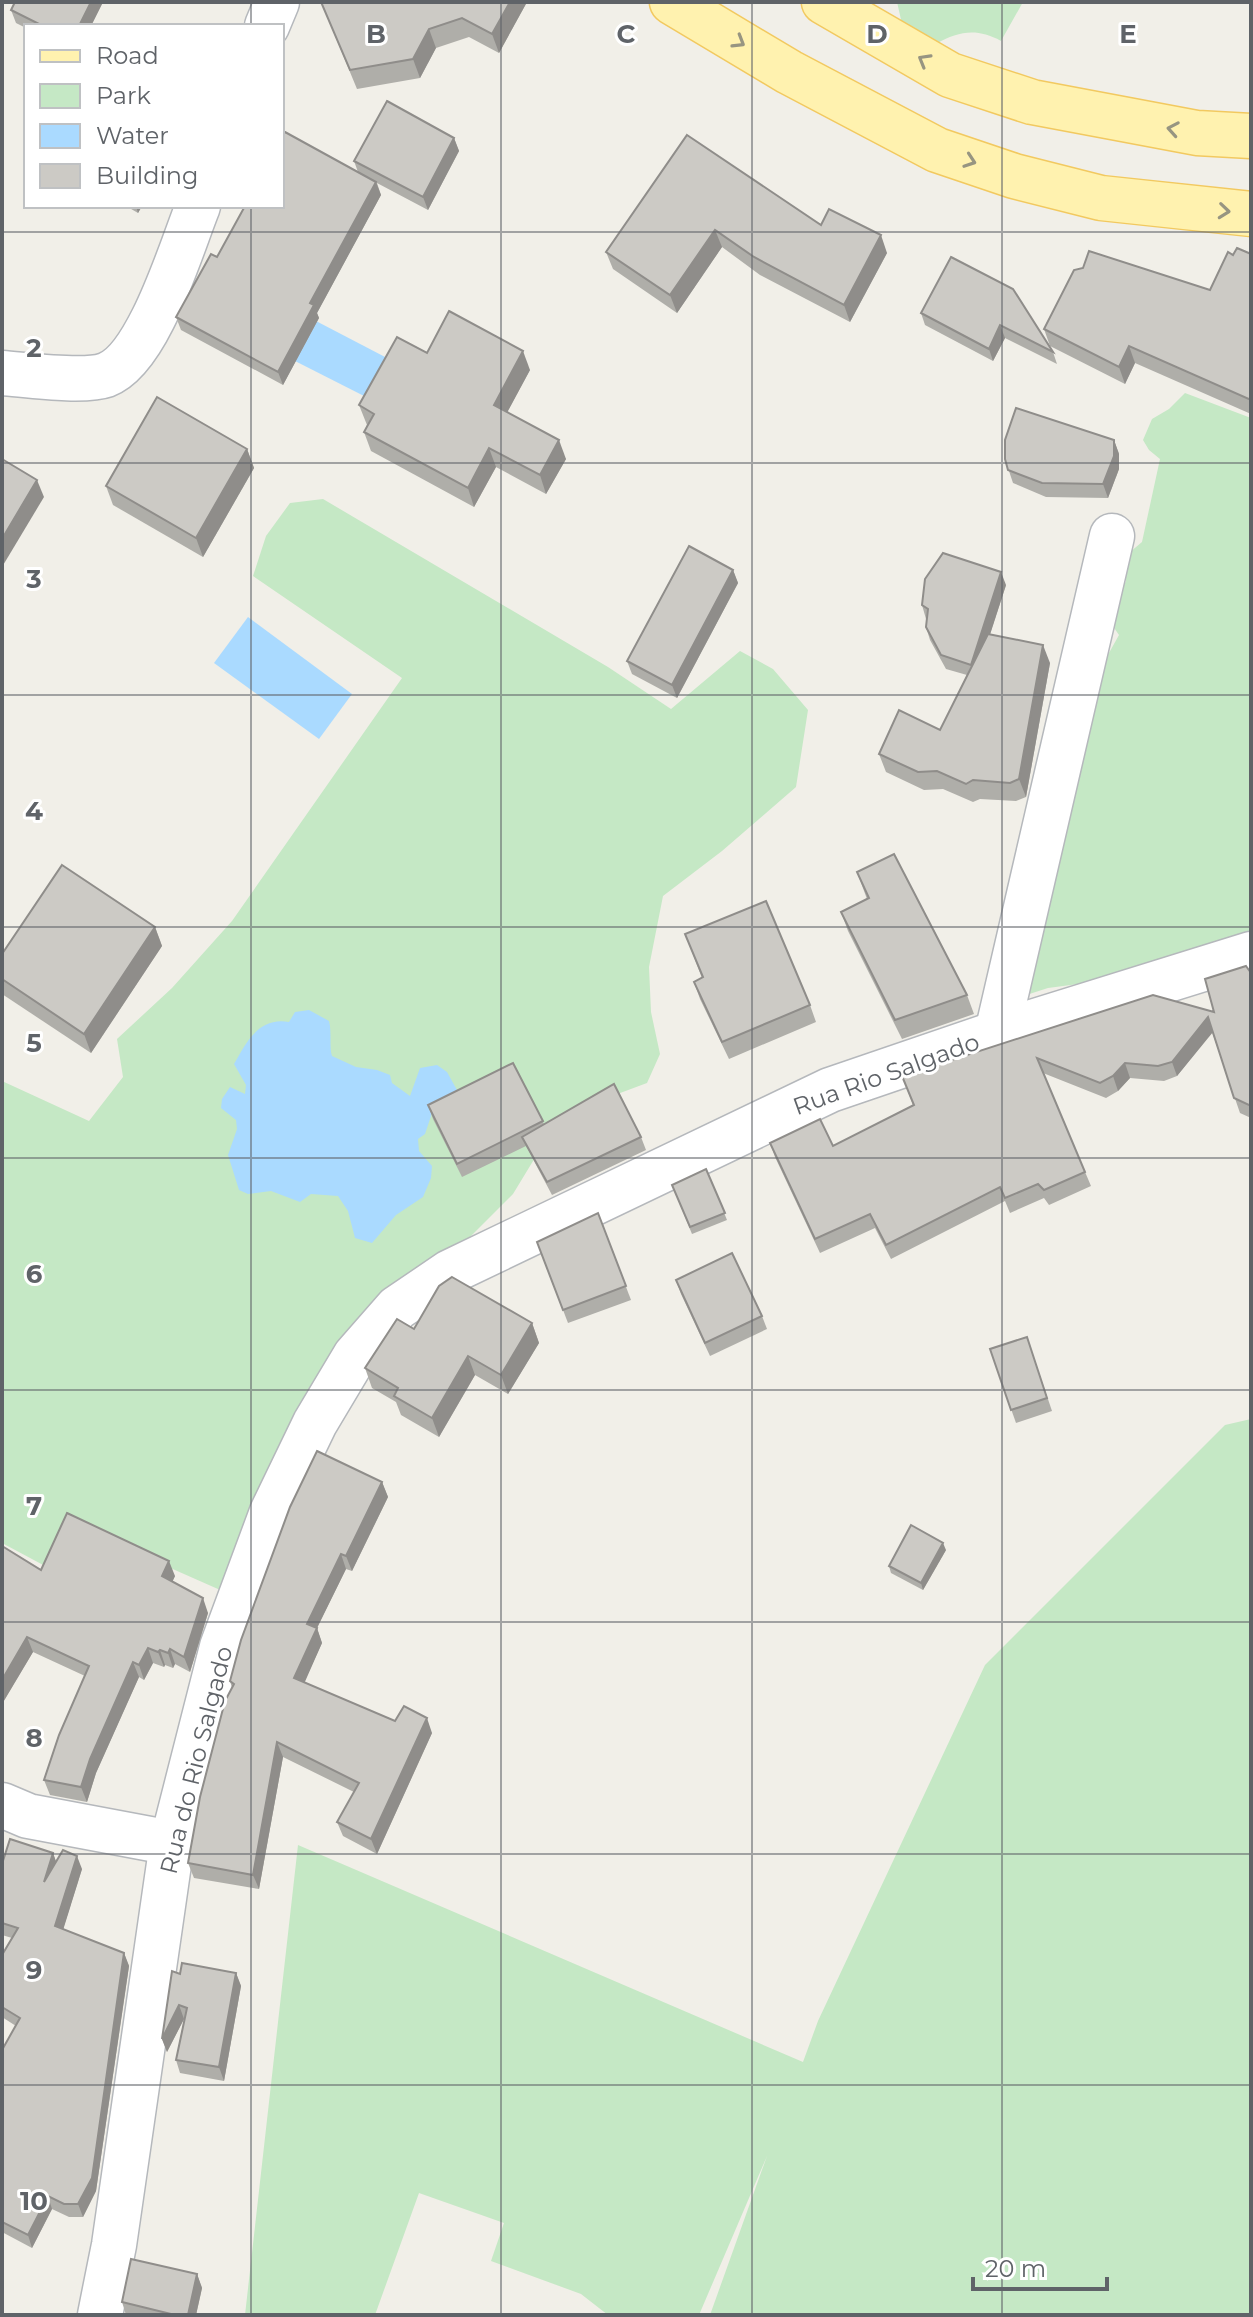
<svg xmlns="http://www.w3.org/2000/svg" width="1253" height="2317" font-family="Montserrat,sans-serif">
  <rect width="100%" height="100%" fill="#f1efe8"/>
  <g fill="#c5e8c5">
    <path d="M897,2H1023L1001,41C977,28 959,31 936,44L902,24Z"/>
    <path d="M1185,393L1251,418V937L1093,982L1048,988L1017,998L1085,696L1119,635L1108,619L1126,581L1123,558L1142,542L1160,459L1149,450L1143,440L1152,419L1169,409Z"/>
    <path d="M323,499L608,667L671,709L740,651L773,669L808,710L796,787L722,851L663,896L649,967L651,1012L660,1054L647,1083L561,1115L513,1194L465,1242L429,1272L227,1593L64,1521L45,1566L2,1543V1081L89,1121L123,1077L117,1039L172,988L232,921L402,678L253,576L266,536L290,503Z"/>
    <path d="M1251,1419V2315H710L767,2156L699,2315H608L581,2294L491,2261L504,2223L419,2193L375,2315H245L298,1845L803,2062L818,2021L985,1665L1225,1425Z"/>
  </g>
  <g fill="#aadaff">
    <path d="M316,321L387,358L366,397L295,361Z"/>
    <path d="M248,617L352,694L319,739L214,663Z"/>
    <path d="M309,1010L329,1021C332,1032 329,1048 332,1056L356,1067L377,1070L390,1075L392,1083L410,1096L420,1068L437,1065L447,1072L457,1090L433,1110L425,1134L418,1139L419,1151L432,1166L431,1178L423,1197L396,1215L372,1243L355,1238L348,1211L338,1196L311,1194L300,1202L271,1191L248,1194L239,1190L228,1155L237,1129L236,1120L221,1108L222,1099L230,1087L245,1094L246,1085L234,1064C247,1041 259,1017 289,1022L295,1012Z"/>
  </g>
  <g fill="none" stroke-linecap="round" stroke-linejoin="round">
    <g stroke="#b5b8bc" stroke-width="47">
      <g id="minor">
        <path d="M267,26L277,2"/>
        <path d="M2,373C28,375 83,383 106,375C149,359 181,248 198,206"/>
        <path d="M997,1033L1112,536"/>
        <path d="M2,1805L28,1816L172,1843"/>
        <path d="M100,2315L114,2245L172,1843L222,1647L272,1512L315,1423L355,1356L397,1308L450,1272L830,1090L997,1033L1251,954"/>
      </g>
    </g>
    <g stroke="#f2c960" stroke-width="47">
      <g id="major">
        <path d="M672,2L789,72L937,150L1014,176L1101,198L1251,214"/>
        <path d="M824,2L950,75L1032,102L1197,133L1251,136"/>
      </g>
    </g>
    <use href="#minor" stroke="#fff" stroke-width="44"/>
    <use href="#major" stroke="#fff2af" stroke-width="44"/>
  </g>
  <g fill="#afaea9">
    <path d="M15,2H103L91,26H26V28L16,23L11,10Z"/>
    <path d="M321,2H527L499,53L469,37L436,48L420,78L357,89Z"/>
    <path d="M687,135L821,225L887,253L850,322L760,275L722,247L677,313L613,269L606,252Z"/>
    <path d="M454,138L459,151L428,210L377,183L381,195L317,313L319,318L283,385L181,330L176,317L217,257L358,172L354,161Z"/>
    <path d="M126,206H142L138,213Z"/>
    <path d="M1251,254V414L1135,363L1125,384L1050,346L1044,329L1210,290L1233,255Z"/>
    <path d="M951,257L1053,352L1057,364L1005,338L993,361L925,325L921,313Z"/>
    <path d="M427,353L530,370L507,412L566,459L546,494L496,467L474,507L371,451L364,432L367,425L359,405Z"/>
    <path d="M1114,440L1119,454V469L1108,498L1046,497L1013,483L1005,459Z"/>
    <path d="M247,449L254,468L203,557L113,505L106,486Z"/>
    <path d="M733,570L738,583L677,698L632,674L627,661Z"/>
    <path d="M1006,585L990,634L1050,663L1026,797L1016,801L980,799L973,802L943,789L924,790L886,772L879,754L940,730L967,675L946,669L930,640L926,627V619L922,605Z"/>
    <path d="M857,872L967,995L974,1014L902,1039L848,931L841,912L867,899Z"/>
    <path d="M155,927L162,946L91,1053L2,994V954Z"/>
    <path d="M685,934L810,1005L816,1022L729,1059L700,999L694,982L702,978Z"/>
    <path d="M1251,973V1118L1240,1113L1212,1032L1177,1076L1164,1081L1130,1078L1118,1091L1106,1098L1043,1073L1091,1186L1049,1205L1044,1198L1010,1213L1005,1201L891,1259L875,1228L820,1253L775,1157L770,1143L833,1146L913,1105L902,1076L1214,1012Z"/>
    <path d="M513,1063L544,1124L641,1137L646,1150L552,1195L526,1146L462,1177L433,1119L428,1105Z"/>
    <path d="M706,1169L727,1220L692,1234L672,1185Z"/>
    <path d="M598,1213L631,1300L568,1323L537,1242Z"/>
    <path d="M676,1280L762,1316L767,1329L710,1356L681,1294Z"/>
    <path d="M532,1323L539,1343L508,1394L475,1375L439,1437L401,1415L396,1402L372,1388L365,1368L414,1329Z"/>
    <path d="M1027,1337L1052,1411L1016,1423L990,1349Z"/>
    <path d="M382,1482L388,1497L352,1571L346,1569L317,1628L322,1643L304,1682L395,1721L432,1733L377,1854L343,1836L337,1822L354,1792L283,1757L259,1889L194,1878L188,1863L232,1688L230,1681Z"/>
    <path d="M2,1546L41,1570L175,1576L172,1582L208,1613L190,1672L175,1664L173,1668L165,1665L164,1667L153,1663L144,1680L139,1677L96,1773L87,1802L50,1795L44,1780L85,1676L33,1652L2,1704Z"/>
    <path d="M946,1550L923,1590L891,1573L889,1566Z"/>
    <path d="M53,1853L56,1862L82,1869L63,1929L124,1953L129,1966L96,2191L83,2217H69L52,2209L32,2248L2,2232V2050L16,2026L2,2017V1955L12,1938L2,1935V1864Z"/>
    <path d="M236,1973L241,1986L224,2081L180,2073L176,2060L184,2019L167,2052L162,2039L180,1974Z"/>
    <path d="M197,2274L202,2288L196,2315H126L122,2302Z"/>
  </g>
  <g fill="#8f8d8a">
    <path d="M91,2H103L91,26H79Z"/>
    <path d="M510,2H527L499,53L492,34Z"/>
    <path d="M429,29L436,48L420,78L413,59Z"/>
    <path d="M454,138L459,151L428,210L423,197Z"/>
    <path d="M376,182L381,195L317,313L319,318L283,385L278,372L310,303Z"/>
    <path d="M136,206H142L138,213Z"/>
    <path d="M715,230L722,247L677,313L670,295Z"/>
    <path d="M881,235L887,253L850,322L844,305Z"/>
    <path d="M1000,325L1005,338L993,361L989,349Z"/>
    <path d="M1129,346L1135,363L1125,384L1119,367Z"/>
    <path d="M523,351L530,370L501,424L494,405Z"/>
    <path d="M559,440L566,459L546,494L540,475Z"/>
    <path d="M1114,440L1119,454V469L1108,498L1103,484Z"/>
    <path d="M489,448L496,467L474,507L468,488Z"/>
    <path d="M247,449L254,468L203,557L196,538Z"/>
    <path d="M37,480L44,497L2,567V539Z"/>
    <path d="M733,570L738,583L677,698L672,685Z"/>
    <path d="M1001,572L1006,585L976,678L971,665Z"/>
    <path d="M1043,645L1050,663L1026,797L1019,779Z"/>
    <path d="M155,927L162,946L91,1053L84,1034Z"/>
    <path d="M1208,1017L1213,1032L1177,1076L1172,1062Z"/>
    <path d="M1125,1063L1130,1078L1118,1091L1113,1076Z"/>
    <path d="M532,1323L539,1343L508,1394L501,1375Z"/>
    <path d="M468,1356L475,1375L439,1437L432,1418Z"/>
    <path d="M382,1482L388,1497L352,1571L346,1556Z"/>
    <path d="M943,1543L946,1550L923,1590L921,1583Z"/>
    <path d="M341,1554L346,1569L317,1628L322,1643L300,1693L294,1678L307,1624Z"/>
    <path d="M169,1561L175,1576L168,1591L162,1576Z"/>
    <path d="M203,1598L208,1613L190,1672L184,1657Z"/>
    <path d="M27,1637L33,1652L2,1704V1680Z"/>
    <path d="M148,1648L153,1663L144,1680L139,1665Z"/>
    <path d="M170,1649L175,1664L173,1668L168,1653Z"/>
    <path d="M160,1650L165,1665L164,1667L158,1652Z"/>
    <path d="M133,1662L139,1677L96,1773L87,1802L81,1787L90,1759Z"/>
    <path d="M427,1718L432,1733L377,1854L371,1839Z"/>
    <path d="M277,1742L283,1757L259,1889L253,1875Z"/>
    <path d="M53,1853L58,1867L44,1882Z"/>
    <path d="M77,1856L82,1869L60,1940L55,1926Z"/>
    <path d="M124,1953L129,1966L96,2191L83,2217L78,2204Z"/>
    <path d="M236,1973L241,1986L224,2081L219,2067Z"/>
    <path d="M179,2005L184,2019L167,2052L162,2039Z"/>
    <path d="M48,2196L52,2209L32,2248L28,2235Z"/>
    <path d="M197,2274L202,2288L196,2315H188Z"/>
  </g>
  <g fill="#cccac5" stroke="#8f8d8a" stroke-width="2">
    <path d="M15,2H91L79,26H43L11,10Z"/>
    <path d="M321,2H510L492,34L462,18L429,29L413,59L350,70Z"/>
    <path d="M387,101L454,138L423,197L354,161Z"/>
    <path d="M285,132L376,182L310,303L314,305L278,372L176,317L211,254L217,257L245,206H282V137Z"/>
    <path d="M687,135L821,225L829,209L881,235L844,305L754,257L715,230L670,295L606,252Z"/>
    <path d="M1237,248L1251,254V400L1129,346L1119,367L1044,329L1074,270L1083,268L1089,251L1210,290L1228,252L1233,255Z"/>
    <path d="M951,257L1013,289L1053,352L1000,325L989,349L921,313Z"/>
    <path d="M449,311L523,351L494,405L559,440L540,475L489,448L468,488L364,432L374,414L359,405L397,337L427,353Z"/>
    <path d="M157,397L247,449L196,538L106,486Z"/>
    <path d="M1016,408L1114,440V456L1103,484L1042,483L1008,470L1005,459V440Z"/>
    <path d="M2,459L37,480L2,539Z"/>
    <path d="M689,546L733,570L672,685L627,661Z"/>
    <path d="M943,553L1001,572L971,665L941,655L926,627L928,609L922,605L925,579Z"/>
    <path d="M988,634L1043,645L1019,779L1010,783L973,780L966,784L937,771L918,772L879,754L899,710L940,730Z"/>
    <path d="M894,854L967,995L895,1020L841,912L869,898L857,872Z"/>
    <path d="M62,865L155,927L84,1034L2,979V954Z"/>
    <path d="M766,901L810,1005L722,1042L694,982L703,977L685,934Z"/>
    <path d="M1246,966L1251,973V1106L1234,1098L1208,1017L1172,1062L1158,1066L1125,1063L1113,1076L1100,1083L1037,1058L1085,1172L1044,1190L1038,1184L1005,1198L1000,1187L886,1245L870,1214L815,1239L770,1143L820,1119L833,1146L914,1105L902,1076L1153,995L1214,1012L1205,979Z"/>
    <path d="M513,1063L543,1121L457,1164L428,1105Z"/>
    <path d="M614,1084L641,1137L547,1182L522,1137Z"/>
    <path d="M706,1169L725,1213L690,1227L672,1185Z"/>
    <path d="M598,1213L626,1286L563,1310L537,1242Z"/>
    <path d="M732,1253L762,1316L705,1343L676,1280Z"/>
    <path d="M452,1277L532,1323L501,1375L468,1356L432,1418L394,1396L398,1388L365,1368L397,1319L414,1329L439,1286Z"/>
    <path d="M1027,1337L1047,1398L1011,1410L990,1349Z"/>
    <path d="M317,1451L382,1482L346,1556L341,1554L307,1624L317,1628L294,1678L395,1721L404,1706L427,1718L371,1839L337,1822L359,1783L277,1742L253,1875L188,1863L200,1797L225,1701L234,1684L230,1681L241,1640L290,1507Z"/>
    <path d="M67,1513L169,1561L162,1576L203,1598L184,1657L170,1649L168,1653L160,1650L158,1652L148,1648L139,1665L133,1662L90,1759L81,1787L44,1780L59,1735L89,1666L27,1637L2,1680V1546L41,1570Z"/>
    <path d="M911,1525L943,1543L921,1583L889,1566Z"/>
    <path d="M10,1839L53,1853L44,1882L63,1850L77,1856L55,1926L124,1953L92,2178L78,2204H64L48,2196L28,2235L2,2222V2050L20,2018L2,2007V1955L18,1928L2,1923V1864Z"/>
    <path d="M182,1963L236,1973L219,2067L176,2060L187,2008L179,2005L162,2039L172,1971L180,1974Z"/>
    <path d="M131,2259L197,2274L188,2315H175L122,2302Z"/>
  </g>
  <defs><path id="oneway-chevron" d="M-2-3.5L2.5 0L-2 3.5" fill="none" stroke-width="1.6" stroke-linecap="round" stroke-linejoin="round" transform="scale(2)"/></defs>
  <g stroke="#979581">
    <use href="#oneway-chevron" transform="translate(739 42) rotate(31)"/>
    <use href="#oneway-chevron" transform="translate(924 60) rotate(-150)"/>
    <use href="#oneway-chevron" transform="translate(1173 129) rotate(-170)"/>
    <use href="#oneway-chevron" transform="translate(970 161) rotate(19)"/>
    <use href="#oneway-chevron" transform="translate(1224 211) rotate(6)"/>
  </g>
  <path fill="none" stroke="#5f6368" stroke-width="2" stroke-opacity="0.55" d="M251,2V26M501,2V2315M752,2V2315M1002,2V2315M251,206V2315M2,232H1251M2,463H1251M2,695H1251M2,927H1251M2,1158H1251M2,1390H1251M2,1622H1251M2,1854H1251M2,2085H1251"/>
  <g text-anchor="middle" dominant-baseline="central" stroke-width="6" stroke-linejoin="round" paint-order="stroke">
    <g font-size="24" fill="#5f6368" stroke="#fff">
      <text transform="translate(886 1074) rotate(-20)">Rua Rio Salgado</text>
      <text transform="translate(196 1760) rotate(-76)">Rua do Rio Salgado</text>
    </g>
  </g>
  <g font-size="26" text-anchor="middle" font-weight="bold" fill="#5f6368" stroke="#fff" stroke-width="6" stroke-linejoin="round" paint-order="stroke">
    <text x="376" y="43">B</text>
    <text x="626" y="43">C</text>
    <text x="877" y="43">D</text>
    <text x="1128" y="43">E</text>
    <text x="34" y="357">2</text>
    <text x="34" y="588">3</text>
    <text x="34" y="820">4</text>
    <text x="34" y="1052">5</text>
    <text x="34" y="1283">6</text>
    <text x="34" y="1515">7</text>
    <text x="34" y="1747">8</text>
    <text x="34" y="1979">9</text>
    <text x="34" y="2210">10</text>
  </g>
  <rect width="1253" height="2317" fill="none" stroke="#5f6368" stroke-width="8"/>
  <rect x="24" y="24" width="260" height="184" fill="#ffffff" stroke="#bfc1c3" stroke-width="2"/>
  <rect x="40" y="50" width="40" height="12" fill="#fff2af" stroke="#bfc1c3" stroke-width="2"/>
  <text x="96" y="64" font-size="24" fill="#5f6368">Road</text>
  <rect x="40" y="84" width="40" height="24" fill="#c5e8c5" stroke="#bfc1c3" stroke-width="2"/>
  <text x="96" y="104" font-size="24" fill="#5f6368">Park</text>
  <rect x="40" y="124" width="40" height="24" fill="#aadaff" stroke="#bfc1c3" stroke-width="2"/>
  <text x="96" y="144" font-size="24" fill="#5f6368">Water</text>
  <rect x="40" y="164" width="40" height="24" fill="#cccac5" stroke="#bfc1c3" stroke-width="2"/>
  <text x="96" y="184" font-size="24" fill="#5f6368">Building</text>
  <path d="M973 2277v12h134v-12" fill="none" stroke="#5f6368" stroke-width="4"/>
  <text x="985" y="2277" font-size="24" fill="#5f6368" stroke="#ffffff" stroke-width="6" paint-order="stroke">20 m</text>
</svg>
